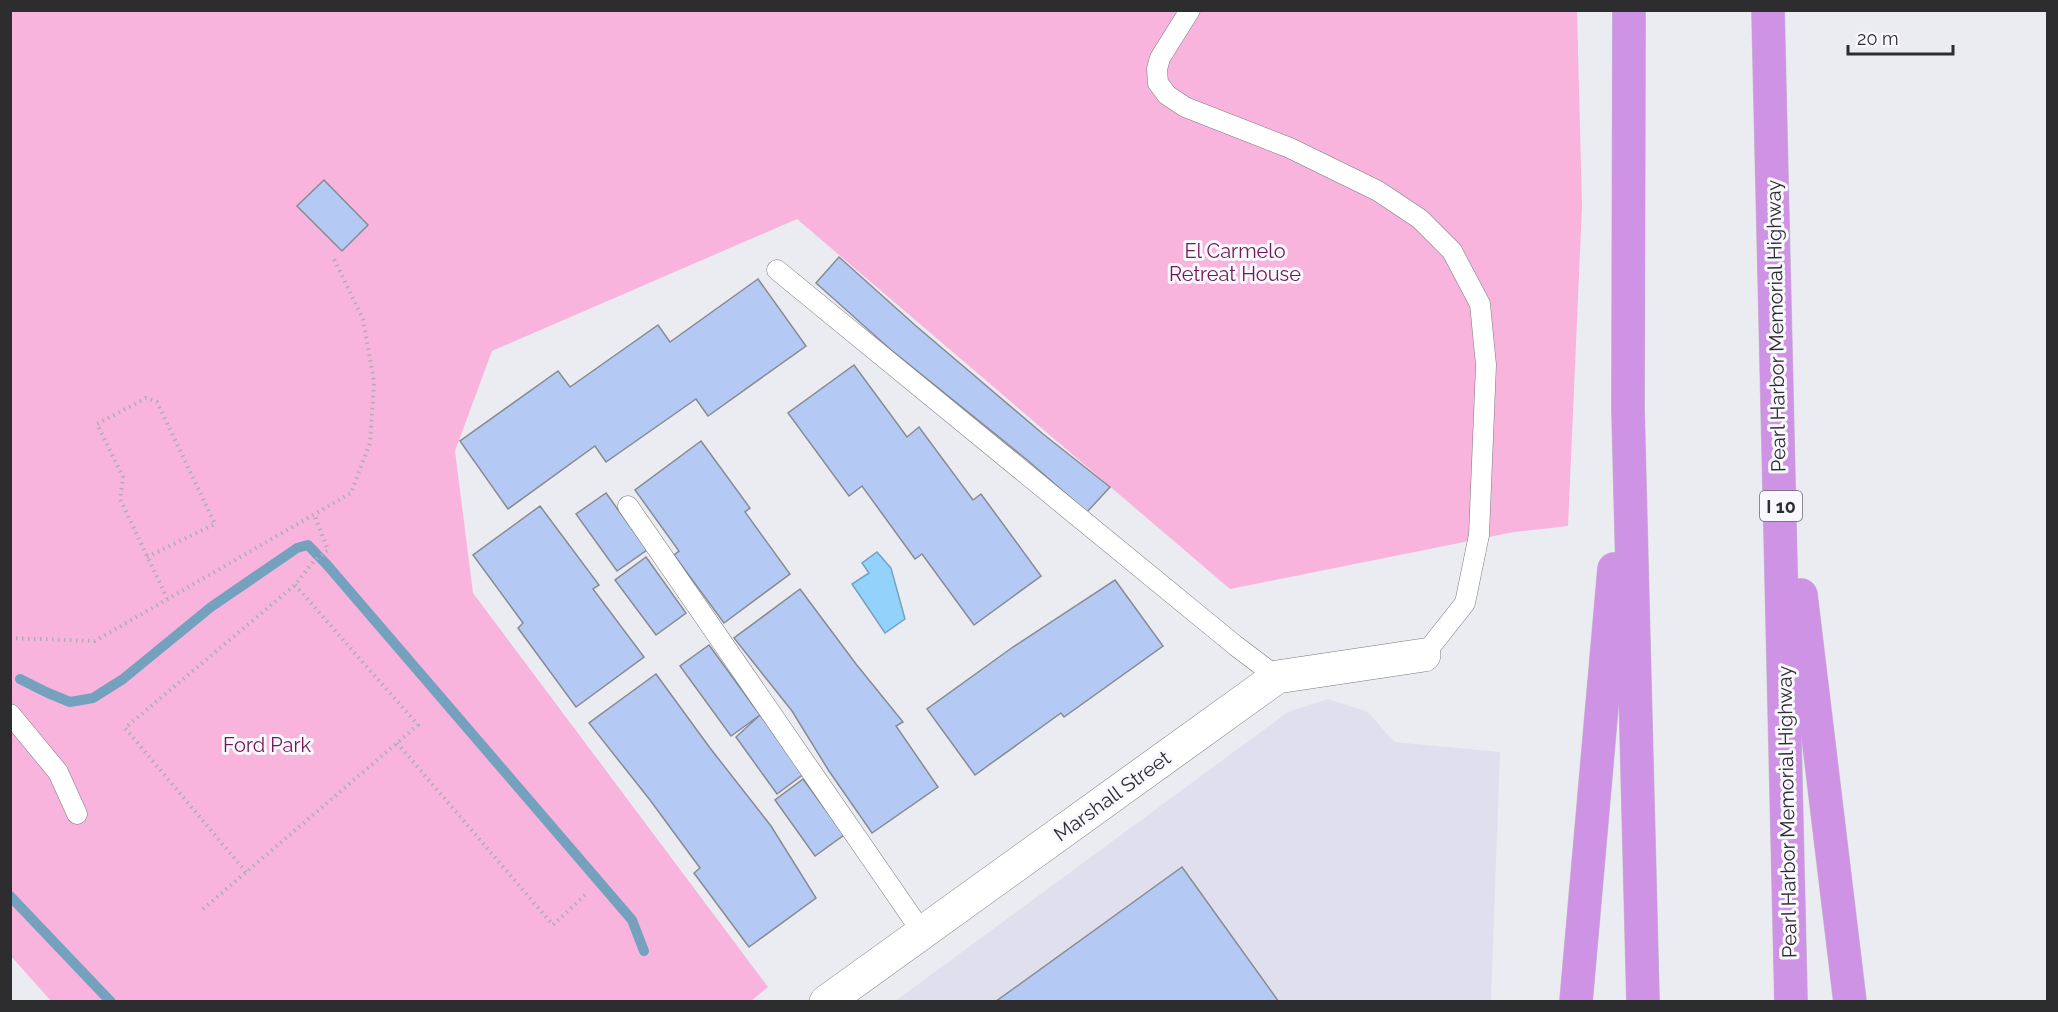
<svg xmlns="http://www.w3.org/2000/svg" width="2058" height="1012" font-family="Raleway,sans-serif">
  <rect width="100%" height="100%" fill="#ebebf2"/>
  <path fill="#e0dfed" d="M1328,699L1368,712L1394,742L1500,752L1491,1001L894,1002L1288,712Z"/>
  <path fill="#f8b4dc" d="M10,11H1577L1582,206L1568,526L1514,532L1230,589L797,219L492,351L455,451L473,593L768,987L750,1002L51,1001L10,955Z"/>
  <path fill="#93d3fb" stroke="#74a1be" stroke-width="1.5" d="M877,552L891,568L905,619L885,633L852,584L869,573L862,563Z"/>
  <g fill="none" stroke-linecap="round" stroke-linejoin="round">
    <g stroke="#74a1be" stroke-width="10">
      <path d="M20,679L48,693L70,702L93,698L123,679L211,607L297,548L308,545L328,566L632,920L644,951"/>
      <path d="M10,896L111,1002"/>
    </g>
  </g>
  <g fill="#b4caf5" stroke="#888b91" stroke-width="1.5">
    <path d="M324,180L368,225L342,251L297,206Z"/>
    <path d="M839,257L916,326L1043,434L1110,487L1087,512L1026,459L890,349L816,283Z"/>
    <path d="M758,279L806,346L708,416L696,399L606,462L595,446L508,509L460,441L558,371L570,387L658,325L670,342Z"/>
    <path d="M854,365L907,437L919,427L973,500L981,494L1041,576L974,625L922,554L915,559L862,486L849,496L788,413Z"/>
    <path d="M701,441L750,508L745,512L790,574L724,623L674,555L679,551L635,490Z"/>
    <path d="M606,493L647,550L617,571L576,514Z"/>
    <path d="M540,506L599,585L593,589L644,657L576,707L518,628L523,623L473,555Z"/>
    <path d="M646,557L686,613L656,635L615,580Z"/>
    <path d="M1115,580L1163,646L1064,717L1061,713L975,775L927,709L1013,647Z"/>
    <path d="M800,589L856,664L903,722L896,726L938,787L872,833L829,771L792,711L734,638Z"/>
    <path d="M709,645L760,715L731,736L680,666Z"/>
    <path d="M656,674L710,748L771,826L816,898L749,947L694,873L700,868L650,800L589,723Z"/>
    <path d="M760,715L805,773L777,794L736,737Z"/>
    <path d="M803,779L844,835L815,856L775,800Z"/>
    <path d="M1182,867L1279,1002H995Z"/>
  </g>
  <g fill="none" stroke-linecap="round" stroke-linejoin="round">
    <g stroke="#79797f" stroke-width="21">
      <g id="lane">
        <path d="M1190,10L1160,58L1157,69L1158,83L1167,95L1185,107L1290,148L1378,191L1420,219L1452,251L1480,304L1486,365L1479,535L1465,603L1424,655"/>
        <path d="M777,270L1236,646L1277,677"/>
        <path d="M628,506L922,932"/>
        <path d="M10,714L58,772L77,814"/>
      </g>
    </g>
    <g stroke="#79797f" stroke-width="34">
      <path id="street" d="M826,1002L1277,677L1424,655"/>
    </g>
    <g stroke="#c8c8c9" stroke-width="34">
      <g id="highway">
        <path d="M1629,10L1628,409L1643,1002"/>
        <path d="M1768,10L1791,1002"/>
        <path d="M1801,595L1850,1002"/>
        <path d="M1576,1002L1614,569"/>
      </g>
    </g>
    <g stroke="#aeaeb3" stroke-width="4" stroke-dasharray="1.5 4.5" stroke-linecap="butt">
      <path d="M147,557L215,524L157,402L146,398L97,424L123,477L120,499L167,598"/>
      <path d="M10,638L95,641L351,493L370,443L374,382L363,319L334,259"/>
      <path d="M397,743L553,925L587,893"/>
      <path d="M246,872L125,728L295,585L314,561L328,550L314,514"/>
      <path d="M203,909L418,725L295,585"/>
    </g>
    <use href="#lane" stroke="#fff" stroke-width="20"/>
    <use href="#street" stroke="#fff" stroke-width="33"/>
    <use href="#highway" stroke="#cf93e5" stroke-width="33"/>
  </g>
  <g text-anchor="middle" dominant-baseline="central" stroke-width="6" stroke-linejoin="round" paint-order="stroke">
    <rect fill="#f9f8ff" stroke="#6a6a6d" stroke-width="1.5" x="1760" y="491" width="42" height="30" rx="4.5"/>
    <g font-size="18" font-weight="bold" fill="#2d2d2f">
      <text x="1781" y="506">I 10</text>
    </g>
    <g font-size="20" fill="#701855" stroke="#f9f8ff">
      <text x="1235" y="251">El Carmelo<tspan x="1235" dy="23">Retreat House</tspan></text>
      <text x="267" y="745">Ford Park</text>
    </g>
    <g font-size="20" fill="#2d2d2f" stroke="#f9f8ff">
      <text transform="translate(1776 326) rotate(-91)">Pearl Harbor Memorial Highway</text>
      <text transform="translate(1112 796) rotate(-36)">Marshall Street</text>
      <text transform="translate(1787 812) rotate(-91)">Pearl Harbor Memorial Highway</text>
    </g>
  </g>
  <rect width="2058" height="1012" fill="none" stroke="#2d2d2f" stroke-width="24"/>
  <path d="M1848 45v9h105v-9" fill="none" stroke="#2d2d2f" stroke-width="3"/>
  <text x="1857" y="45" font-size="18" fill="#2d2d2f" stroke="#f9f8ff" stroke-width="4.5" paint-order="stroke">20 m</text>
</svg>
